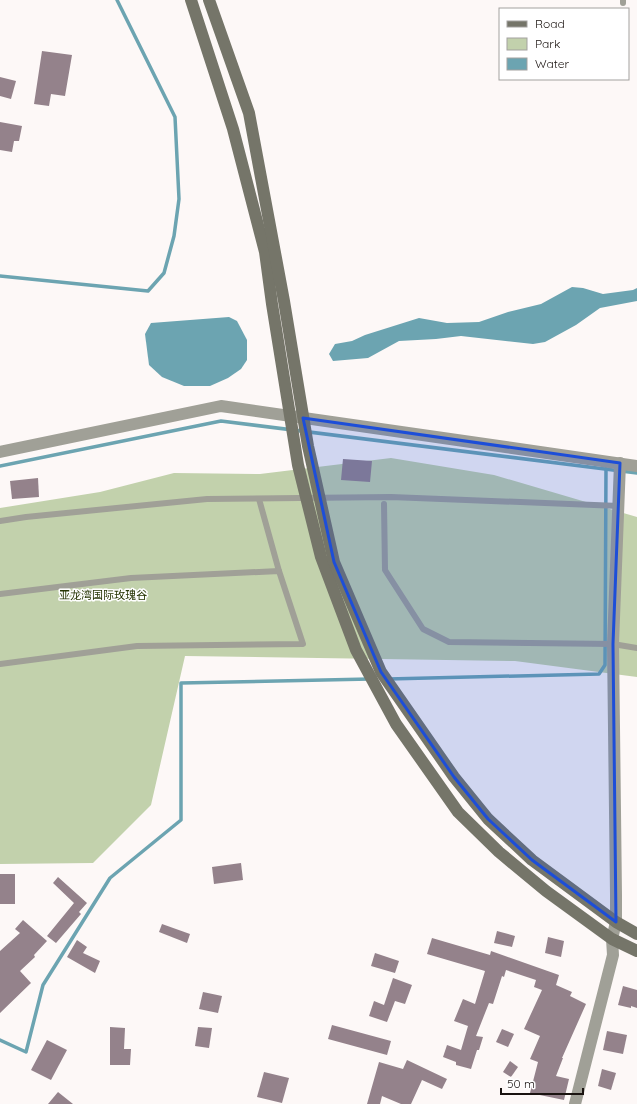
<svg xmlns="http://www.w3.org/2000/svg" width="637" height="1104" font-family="Quicksand,'Noto Sans SC',sans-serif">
  <rect width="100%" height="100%" fill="#fdf8f7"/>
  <path fill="#c2d1ac" d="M391,458L494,475L637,517V677L515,661L185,656L151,805L93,863L0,864V508L100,492L174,473L260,474Z"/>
  <g fill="#6ca4b1">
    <path d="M572,287L583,288L603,294L633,290L637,288V301L600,308L576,325L545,342L533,344L461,336L436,339L399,341L368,358L333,361L329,354L335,344L352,341L365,335L419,318L447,323L479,322L508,312L541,304Z"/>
    <path d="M229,317L237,321L247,340V360L241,369L228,378L210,386H184L162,377L149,365L145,334L151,323Z"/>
  </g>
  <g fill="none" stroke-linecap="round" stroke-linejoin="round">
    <g stroke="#6ca4b1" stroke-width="3.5">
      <path d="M0,276L148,291L164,273L174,236L179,199L175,117L117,0"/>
      <path d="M0,466L221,421L637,473"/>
      <path d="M388,679L599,674L605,665L606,468"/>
      <path d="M0,1040L26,1052L43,985L110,878L181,820V683L370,679"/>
    </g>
  </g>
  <g fill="#94828b">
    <path d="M42,51L72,55L65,96L51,94L49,106L34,104Z"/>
    <path d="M0,77L16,81L11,99L0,96Z"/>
    <path d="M0,122L22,126L19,141H14L12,152L0,150Z"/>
    <path d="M343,459L372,461L370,482L341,480Z"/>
    <path d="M38,478L39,497L12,499L10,481Z"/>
    <path d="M241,863L243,880L214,884L212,867Z"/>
    <rect x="0" y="874" width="15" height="30"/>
    <path d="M58,877L87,903L79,912L81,914L56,943L47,936L74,903L53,883Z"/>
    <path d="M23,920L47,941L34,955L35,957L20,971L31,983L0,1013V951L20,933L15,929Z"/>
    <path d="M162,924L190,934L187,943L159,932Z"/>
    <path d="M497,931L515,936L512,947L494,943Z"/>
    <path d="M548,937L564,941L561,957L545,953Z"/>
    <path d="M432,938L490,955L491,951L559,975L556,985L572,992L570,996L586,1004L562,1058H563L556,1076L569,1079L564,1100L530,1093L538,1062L530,1059L540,1036L524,1029L542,990L534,987L536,980L506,970L504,977L502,976L493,1004L489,1003L476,1036L483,1037L479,1050H477L471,1069L456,1065V1062L443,1057L447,1045L461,1050L468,1026L454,1021L463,999L475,1004L485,971L427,954Z"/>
    <path d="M77,940L87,947L83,953L100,961L95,973L67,957Z"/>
    <path d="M375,953L399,961L395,973L371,966Z"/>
    <path d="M393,978L412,985L405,1004L395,1001L387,1022L369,1016L374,1001L384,1005Z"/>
    <path d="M623,986L637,990V1008L631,1006V1008L618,1005Z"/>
    <path d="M203,992L222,996L218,1013L199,1009Z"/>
    <path d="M332,1025L391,1041L387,1055L328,1039Z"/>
    <path d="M110,1027L125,1028L124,1049H131L130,1065H110Z"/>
    <path d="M198,1027L212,1028L209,1048L195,1046Z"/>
    <path d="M502,1029L514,1034L508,1047L496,1042Z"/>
    <path d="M607,1031L627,1035L623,1054L603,1050Z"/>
    <path d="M47,1040L67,1050L51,1080L31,1070Z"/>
    <path d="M407,1060L447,1079L442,1089L422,1080L411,1104H401L382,1096L380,1104H367L379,1062L403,1069Z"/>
    <path d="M510,1061L518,1067L511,1077L503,1072Z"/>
    <path d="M602,1069L616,1073L611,1090L598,1086Z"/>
    <path d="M264,1072L289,1078L282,1103L257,1097Z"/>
    <path d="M58,1092L73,1104H48Z"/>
  </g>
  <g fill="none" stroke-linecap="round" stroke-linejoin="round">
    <g stroke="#a0a097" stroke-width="6">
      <path d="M623,0V3"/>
      <path d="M259,499L279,571"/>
      <path d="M384,504L385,570L423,629L449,642L613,644L637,648"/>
      <path d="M0,521L26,517L207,499L391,497L619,506"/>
      <path d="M0,594L131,578L279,571L303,644L137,646L0,664"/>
    </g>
    <g stroke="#a0a097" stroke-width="12">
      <path d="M0,452L221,406L637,466"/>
      <path d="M575,1104L613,955L612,939L616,922V895L613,644L620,463"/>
    </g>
    <g stroke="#757569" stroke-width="12">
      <path d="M191,0L233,129L265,252L272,304L298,465L321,557L356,650L396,724L458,812L499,852L546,891L612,939L637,951"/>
      <path d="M209,0L249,113L284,301L308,446L334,562L381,672L454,777L488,819L532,860L616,922L637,934"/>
    </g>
  </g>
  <path fill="#1d4ed8" fill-opacity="0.2" stroke="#1d4ed8" stroke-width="3" stroke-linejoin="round" d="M303,418L620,463L613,644L616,922L532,860L488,819L454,777L381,672L334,562Z"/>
  <g text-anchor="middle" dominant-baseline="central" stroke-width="3" stroke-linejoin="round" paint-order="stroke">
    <g font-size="11" fill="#273604" stroke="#fff">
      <text x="103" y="595">亚龙湾国际玫瑰谷</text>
    </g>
  </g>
  <rect x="499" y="8" width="130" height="72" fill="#ffffff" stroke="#a3a19f"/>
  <rect x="507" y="21" width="20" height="6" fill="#757569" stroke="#a3a19f"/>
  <text x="535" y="28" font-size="12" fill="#1a1310">Road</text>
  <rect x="507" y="38" width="20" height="12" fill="#c2d1ac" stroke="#a3a19f"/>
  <text x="535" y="48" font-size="12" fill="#1a1310">Park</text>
  <rect x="507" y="58" width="20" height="12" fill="#6ca4b1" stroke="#a3a19f"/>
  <text x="535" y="68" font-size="12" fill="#1a1310">Water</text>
  <path d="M501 1088v6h82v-6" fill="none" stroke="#1a1310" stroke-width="2"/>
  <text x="507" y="1088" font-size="12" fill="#1a1310" stroke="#ffffff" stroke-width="3" paint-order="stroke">50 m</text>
</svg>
